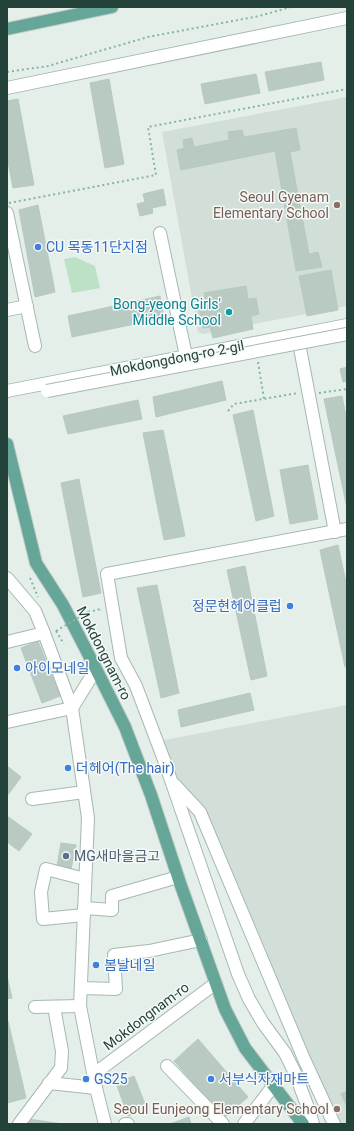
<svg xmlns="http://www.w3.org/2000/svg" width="354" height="1131" font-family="Roboto,'Noto Sans KR',sans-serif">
  <rect width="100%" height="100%" fill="#e4efea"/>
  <g fill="#d2dfd9">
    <path d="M347,97V306L202,334L198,332L162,132Z"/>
    <path d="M347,705V1124H327L235,906L159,741Z"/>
  </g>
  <path fill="#bce1c7" d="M75,257L95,266L100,288L72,293L64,259Z"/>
  <g fill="#b9cac3" stroke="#b6c9c2">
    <path d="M321,62L324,80L269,91L265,72Z"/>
    <path d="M256,74L260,93L205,104L201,84Z"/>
    <path d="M109,79L124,164L105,168L90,83Z"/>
    <path d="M18,99L34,185L13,188L7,157V101Z"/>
    <path d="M296,128L300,150L290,152L309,254L318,252L322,267L296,271L275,151L181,170L177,150L184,148L183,140L192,138L194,147L229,140L228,132L242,130L244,137Z"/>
    <path d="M163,189L166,205L152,208L153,213L140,216L137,204L145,202L143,194Z"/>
    <path d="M38,205L55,292L35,297L19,210Z"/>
    <path d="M331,270L338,310L307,316L299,276Z"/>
    <path d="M246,286L248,299L256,298L259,314L251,316L253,329L213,338L210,327L203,328L199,309L207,307L204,293Z"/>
    <path d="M160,296L164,318L72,337L68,316Z"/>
    <path d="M347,367V381L343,382L340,369Z"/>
    <path d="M222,381L226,400L156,417L153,397Z"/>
    <path d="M342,396L347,421V508L324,399Z"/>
    <path d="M138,400L142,419L68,434L63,416Z"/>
    <path d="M253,410L274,516L256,521L233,415Z"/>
    <path d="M163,430L185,536L164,540L143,433Z"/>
    <path d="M308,465L318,519L290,524L280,470Z"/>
    <path d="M79,479L101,593L83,597L61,483Z"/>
    <path d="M338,545L347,587V667H345L320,550Z"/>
    <path d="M245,566L267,676L251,680L227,570Z"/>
    <path d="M157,585L179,693L161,698L137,588Z"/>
    <path d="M38,641L60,696L42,703L21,648Z"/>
    <path d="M250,693L254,710L181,727L178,710Z"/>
    <path d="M7,766L21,777L7,796Z"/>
    <path d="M7,816L32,834L19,851L7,842Z"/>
    <path d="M61,843L76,845L71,869L57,866Z"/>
    <path d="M7,976L12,998L7,999Z"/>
    <path d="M7,1021H8L26,1098L7,1103Z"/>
    <path d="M198,1039L248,1097L224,1118L174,1061Z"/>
    <path d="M134,1076L147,1109L128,1116L116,1083Z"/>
    <path d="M347,1091V1107L341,1094Z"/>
    <path d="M189,1117L191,1124H170Z"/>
    <path d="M28,1119L63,1124H27Z"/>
  </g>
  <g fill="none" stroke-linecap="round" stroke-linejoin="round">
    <g stroke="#a6b8b2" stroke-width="14">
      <g id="minor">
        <path d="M7,88L347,18"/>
        <path d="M7,213L35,346"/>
        <path d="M160,233L186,356"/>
        <path d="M7,310L27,306"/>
        <path d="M299,343L335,532"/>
        <path d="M7,391L347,325"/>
        <path d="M7,578L35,611L44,633L72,708L88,818L80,1006L96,1088L105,1124"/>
        <path d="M7,642L44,633"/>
        <path d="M7,722L72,708L96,669"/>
        <path d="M175,785L200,812L304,1059L334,1124"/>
        <path d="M32,799L84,792"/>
        <path d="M84,908L112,910V896L178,877"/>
        <path d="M84,915L43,919L41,892L46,869L85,879"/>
        <path d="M81,988L116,989L114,955L149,951L201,940"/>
        <path d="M35,1007L80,1006"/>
        <path d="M167,1066L223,1124"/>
        <path d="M94,1074L216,983"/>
        <path d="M49,1083L96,1088"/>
        <path d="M19,1124L61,1068L62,1051L54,1007"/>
        <path d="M125,1124H128"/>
        <path d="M244,1124L274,1085"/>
        <path d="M313,1124L310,1113L295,1073L285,1053L263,1023L249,999L238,974L164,760L136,686L121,658L107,574L347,529"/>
      </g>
    </g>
    <g stroke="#c1cac8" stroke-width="14">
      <g id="major">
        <path d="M7,29L112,7"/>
        <path d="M7,444L36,563L63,605L96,669L125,727L151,795L180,883L225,1009L245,1048L303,1124"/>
      </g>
    </g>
    <g stroke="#83b4a6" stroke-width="2" stroke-dasharray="2 3" stroke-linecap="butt">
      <path d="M7,72L48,66L148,37L259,16L291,7"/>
      <path d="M9,203L156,175L148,127L347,89"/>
      <path d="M258,362L264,399"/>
      <path d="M319,393L347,389"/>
      <path d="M228,411L234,404L298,393"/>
      <path d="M30,578L38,597"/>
      <path d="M88,612L101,609V611"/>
      <path d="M56,631L64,644"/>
    </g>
    <use href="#minor" stroke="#fff" stroke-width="12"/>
    <use href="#major" stroke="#66a698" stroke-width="12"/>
    <g stroke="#a6b8b2" stroke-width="14" stroke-linecap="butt">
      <path id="minor-bridge" d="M47,391L347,334"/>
    </g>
    <path stroke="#83b4a6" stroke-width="2" stroke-dasharray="2 3" stroke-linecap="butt" d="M56,631L88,612"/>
    <use href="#minor-bridge" stroke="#fff" stroke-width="12"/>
  </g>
  <g fill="#8d6e63" stroke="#f5faf8" stroke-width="1.5">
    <circle cx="337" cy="205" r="4"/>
    <circle cx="337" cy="1109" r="4"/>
  </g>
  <g fill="#3f7fe0" stroke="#f5faf8" stroke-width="1.5">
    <circle cx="38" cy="247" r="4"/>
    <circle cx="290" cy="606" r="4"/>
    <circle cx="17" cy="668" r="4"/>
    <circle cx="68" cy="768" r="4"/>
    <circle cx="96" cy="965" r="4"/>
    <circle cx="86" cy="1079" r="4"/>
    <circle cx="211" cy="1079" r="4"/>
  </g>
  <circle fill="#0f9aa8" stroke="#f5faf8" stroke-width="1.5" cx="229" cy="312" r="4"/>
  <circle fill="#5c6f8a" stroke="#f5faf8" stroke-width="1.5" cx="66" cy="856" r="4"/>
  <g text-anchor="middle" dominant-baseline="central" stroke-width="3" stroke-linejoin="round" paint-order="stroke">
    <g font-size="14" fill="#785e54" stroke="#f5faf8" text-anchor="end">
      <text x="329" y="197">Seoul Gyenam<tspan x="329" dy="16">Elementary School</tspan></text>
      <text x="329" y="1109">Seoul Eunjeong Elementary School</text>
    </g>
    <g font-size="14" fill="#366cbe" stroke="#f5faf8" text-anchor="start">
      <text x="46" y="247">CU 목동11단지점</text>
      <text x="282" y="606" text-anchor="end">정문현헤어클럽</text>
      <text x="25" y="668">아이모네일</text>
      <text x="76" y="768">더헤어(The hair)</text>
      <text x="104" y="965">봄날네일</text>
      <text x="94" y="1079">GS25</text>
      <text x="219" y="1079">서부식자재마트</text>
    </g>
    <g font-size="14" fill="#0d838f" stroke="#f5faf8" text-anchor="end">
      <text x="221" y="304">Bong-yeong Girls'<tspan x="221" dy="16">Middle School</tspan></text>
    </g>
    <g font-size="14" fill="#22423a" stroke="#f5faf8">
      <text transform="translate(177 358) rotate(-11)">Mokdongdong-ro 2-gil</text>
      <text transform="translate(104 653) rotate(63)">Mokdongnam-ro</text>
      <text transform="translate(146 1016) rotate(-37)">Mokdongnam-ro</text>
    </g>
    <g font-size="14" fill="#4e5e75" stroke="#f5faf8" text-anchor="start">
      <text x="74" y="856">MG새마을금고</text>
    </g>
  </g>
  <rect width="354" height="1131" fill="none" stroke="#22423a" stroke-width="16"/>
</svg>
